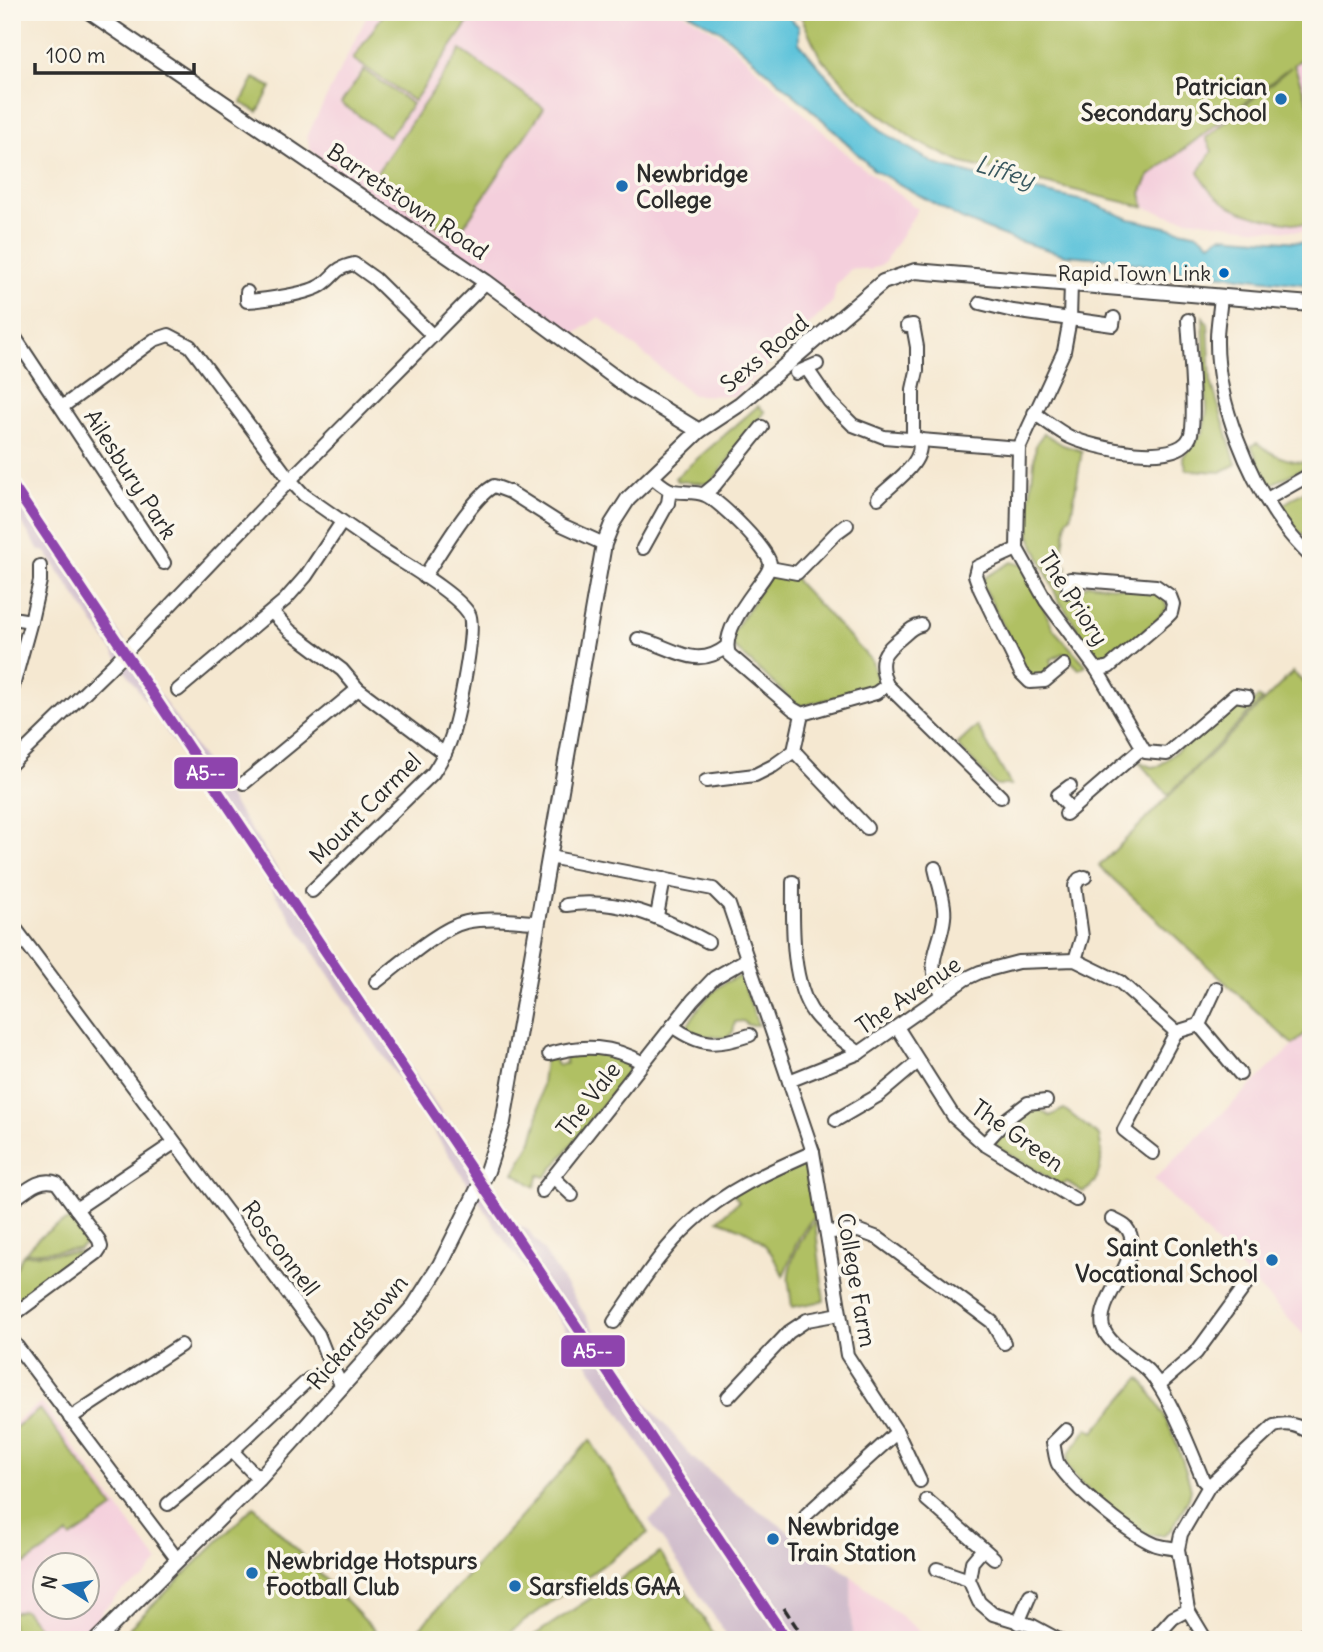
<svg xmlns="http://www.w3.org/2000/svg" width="1323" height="1652" font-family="Delius,sans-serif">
  <rect width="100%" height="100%" fill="#fbf7ec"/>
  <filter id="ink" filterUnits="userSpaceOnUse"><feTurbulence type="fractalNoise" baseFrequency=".0143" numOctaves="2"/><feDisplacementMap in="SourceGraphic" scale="14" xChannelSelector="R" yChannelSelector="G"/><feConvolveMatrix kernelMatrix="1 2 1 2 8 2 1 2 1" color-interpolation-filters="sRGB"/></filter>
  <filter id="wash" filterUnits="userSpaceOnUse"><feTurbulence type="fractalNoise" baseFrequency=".00686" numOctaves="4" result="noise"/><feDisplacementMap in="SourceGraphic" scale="28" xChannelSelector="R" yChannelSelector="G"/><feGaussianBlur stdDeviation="1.57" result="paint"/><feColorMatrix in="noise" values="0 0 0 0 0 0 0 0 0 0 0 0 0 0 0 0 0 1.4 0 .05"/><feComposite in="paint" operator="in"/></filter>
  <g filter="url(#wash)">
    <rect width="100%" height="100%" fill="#f5e8d1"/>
    <g fill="#f4cfdc" fill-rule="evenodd">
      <path d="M369,12H682L723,37L855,162L918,209L884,263L870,270L851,269L836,285L833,302L736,396L693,395L599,317L575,334L523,302L518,288L513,285L501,287L321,159L310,149L307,136Z"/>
      <path d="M1311,51V232L1251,228L1174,217L1144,207L1141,193L1149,176Z"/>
      <path d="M1311,1028V1342L1154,1179Z"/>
      <path d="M41,1402L158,1562L143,1579L123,1590L103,1610L91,1629L80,1640H12V1425ZM46,1564H88V1606H46Z"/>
      <path d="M851,1576L878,1598L931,1640H852Z"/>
    </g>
    <path fill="#d0bdcc" d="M12,474L515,1223L528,1230L544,1251L629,1383L693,1458L732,1491L851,1576L852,1640H730L649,1520L673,1502L664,1482L528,1271L505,1241L426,1120L46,552L39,550L12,507Z"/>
    <g fill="#b0c063" stroke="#6e7647" stroke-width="2">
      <path d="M385,12H475L414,101L353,59Z"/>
      <path d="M799,12H1311V51L1294,65L1311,111V225C1270,221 1216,215 1199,172L1212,151L1206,138L1291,67L1149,176L1141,193L1144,207L962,163L916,141L860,100L820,57Z"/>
      <path d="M461,50L544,108L455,239L371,181Z"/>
      <path d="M364,70L412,104L389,137L341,103Z"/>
      <path d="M254,78L271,87L258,112L241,103Z"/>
      <path d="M1203,317L1208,324L1211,381L1236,464L1221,472L1187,470L1183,457L1203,432L1207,410Z"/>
      <path d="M758,406L765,412L710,484L678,481L675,478Z"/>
      <path d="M1044,433L1063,445L1082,451L1071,516L1067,520L1060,567L1067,566L1061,595L1077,597L1079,590L1088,584L1154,591L1163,598L1167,608L1157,620L1110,660H1099L1058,599L1030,536L1028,516L1036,444Z"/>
      <path d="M1257,443C1272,455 1287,462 1306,462L1308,466L1270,485L1251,446Z"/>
      <path d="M1311,487C1311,506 1306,518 1310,538L1299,532L1279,507Z"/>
      <path d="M1011,562L1023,565L1054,630L1086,665L1079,669L1063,653L1050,660L1053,671L1040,679L1032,677L1025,671L983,585L984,578Z"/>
      <path d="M775,575L783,578H795L798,583L872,661L879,686L803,706L795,703L734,647L733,633L769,576Z"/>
      <path d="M1293,672L1311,690V1028L1293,1045L1099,866Z"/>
      <path d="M1258,697L1262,700L1168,795L1138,761L1151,767L1159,766L1228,708L1236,704L1247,707Z"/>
      <path d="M977,726L1011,785H995L957,745Z"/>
      <path d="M741,976L758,1025H748L743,1021L735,1022L733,1032L727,1038L694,1035L687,1027C699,1005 716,982 741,976Z"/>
      <path d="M579,1049L622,1058L628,1062V1073L546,1177L539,1175L535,1187L514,1173L532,1141L538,1119L545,1058L554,1059L557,1065L566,1064L564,1055Z"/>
      <path d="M1035,1106L1050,1116L1064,1109L1099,1136C1104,1154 1102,1183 1083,1192L1067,1182L1060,1185L998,1147L994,1141L997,1137L1027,1108Z"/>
      <path d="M804,1162L814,1218C796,1235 793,1255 783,1276C770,1242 753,1231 718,1220L739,1201L733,1193Z"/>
      <path d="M70,1219L87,1243L79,1249L25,1253C37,1236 52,1228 70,1219Z"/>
      <path d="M815,1221L824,1301L792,1307C791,1299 790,1291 789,1284C786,1266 802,1234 815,1221Z"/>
      <path d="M80,1252L82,1254L12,1305V1276L23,1255Z"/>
      <path d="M1140,1378C1164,1406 1182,1454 1191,1489L1189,1498L1172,1529L1163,1535H1148L1081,1484L1067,1466L1068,1455L1088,1428L1094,1432Z"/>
      <path d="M40,1409L114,1508L71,1538L68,1534L25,1564L12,1545V1430Z"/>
      <path d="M590,1440L648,1533L498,1640H409Z"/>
      <path d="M254,1506L384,1640H117Z"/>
      <path d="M660,1553L718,1640H527Z"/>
      <path d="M23,1610L26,1612L48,1640H12V1613Z"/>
    </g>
    <path fill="#5dc3da" stroke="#447782" stroke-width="2" d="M687,12H783L799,27V43L832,82L883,132L935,164L1011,185L1092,203L1129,219L1198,234L1210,243L1221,236L1311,243V285L1162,268L1105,258L1065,255L1012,239L962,219L874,170L823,120L722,32Z"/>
  </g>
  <g filter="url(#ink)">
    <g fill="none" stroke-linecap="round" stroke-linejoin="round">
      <g stroke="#494744" stroke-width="16">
        <g id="minor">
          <path d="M1071,283L1070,319L1064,351L1019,448L1017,549L1046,601L1097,670L1145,752L1167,754L1235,695L1247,697"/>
          <path d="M247,292V301C263,300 311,294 323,284C338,273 333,269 354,264L375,279L433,336"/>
          <path d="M1221,296C1220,311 1217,325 1217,339C1216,401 1249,481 1286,529C1293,539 1302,548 1311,557"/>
          <path d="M980,303L1013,311L1113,325L1114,318"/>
          <path d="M907,326L913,325L917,347V371L913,389V438"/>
          <path d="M12,333L164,563"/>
          <path d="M807,369L829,401L853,425L884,437L1019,448"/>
          <path d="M796,373L817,364"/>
          <path d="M62,407L154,340L169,335L190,346L290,480L304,495C332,514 359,534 388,553C408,566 457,594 469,614C477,627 458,716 452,735C448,749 441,761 433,773L312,891"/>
          <path d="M1034,413C1046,421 1058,431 1070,437C1094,448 1177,467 1190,437C1197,421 1189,342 1188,320"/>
          <path d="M651,476C657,481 665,489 673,491C683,493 695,491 705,495C719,500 770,551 770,564C770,571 764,577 760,583C748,600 721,633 729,654L793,709L802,714L794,751L773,766L755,775L706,781"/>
          <path d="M704,494L715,485L762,427"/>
          <path d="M878,498C893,482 926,463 919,439"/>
          <path d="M1267,499L1311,474"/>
          <path d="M643,548L668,503L670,490"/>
          <path d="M1017,549L977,567L975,575L980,589L1021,673L1030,682L1045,681L1064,665"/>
          <path d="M770,568L797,573L836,533L847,525"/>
          <path d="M424,577C439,555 472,497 494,486L510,492L562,525L604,544"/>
          <path d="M1068,592L1070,579L1156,586L1170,596L1173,604L1171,613L1165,619L1109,667L1097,670"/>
          <path d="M272,612L290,631L342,670L358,689L445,754"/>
          <path d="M12,618L31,621L40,581V566"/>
          <path d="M921,625C912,627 909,631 902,637C882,653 877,660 887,685L1001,797"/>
          <path d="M638,639C670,644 694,672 726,647"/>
          <path d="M12,690L31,621"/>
          <path d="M178,690L285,600L306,576L342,522"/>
          <path d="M802,714L876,693L887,685"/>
          <path d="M794,751L867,828"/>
          <path d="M12,763L114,664L290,480L486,282"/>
          <path d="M244,783L358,689"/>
          <path d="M1070,786L1058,795L1071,809"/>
          <path d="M1066,814L1142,748"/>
          <path d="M549,857L713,889L729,905L813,1152L847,1355L897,1432L920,1481"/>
          <path d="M935,868C938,883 946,903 944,918C941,948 923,962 942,993"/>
          <path d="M793,882C793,920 790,982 814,1014C825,1029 845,1041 859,1053"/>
          <path d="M566,905C618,897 663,918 708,942"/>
          <path d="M657,916L664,879"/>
          <path d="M12,924L318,1334L328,1359L342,1386"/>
          <path d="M1075,960L1082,937L1075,886L1079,879L1085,877"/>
          <path d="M376,982C399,965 439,928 466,922C489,917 514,921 537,922"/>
          <path d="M1199,1025L1216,988"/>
          <path d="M672,1026C701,1047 717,1046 750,1035"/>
          <path d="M897,1027L954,1117L984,1144L1076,1200"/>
          <path d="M1176,1032L1199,1025L1240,1074"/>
          <path d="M549,1054C583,1044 612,1045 643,1063"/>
          <path d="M789,1081L859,1053L965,979L980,972L1018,962L1075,960L1120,982L1176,1032L1124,1130L1153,1153"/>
          <path d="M836,1120L879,1095L918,1062"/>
          <path d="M984,1144L1008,1118L1028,1103L1046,1101"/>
          <path d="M542,1191L553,1177"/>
          <path d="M572,1195L553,1177L693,1000L714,978L747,959"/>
          <path d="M12,1201C26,1191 40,1176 57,1183L99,1240L101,1247L97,1253L12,1316"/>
          <path d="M76,1209L174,1143"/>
          <path d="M1112,1219C1116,1221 1123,1224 1126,1227C1149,1255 1095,1298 1103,1327C1108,1345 1135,1358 1148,1371C1169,1393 1191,1451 1203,1480L1209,1486"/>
          <path d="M827,1232L859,1231L878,1238L992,1322L1004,1343"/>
          <path d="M614,1322C638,1288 660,1251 691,1223C726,1190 770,1171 813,1152"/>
          <path d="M12,1340L177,1559"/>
          <path d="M1160,1384L1196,1353L1245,1286"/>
          <path d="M728,1397L789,1332L807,1320L840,1314"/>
          <path d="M70,1418L181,1345"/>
          <path d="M1066,1430L1053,1443C1055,1450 1055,1458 1058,1464C1074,1489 1129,1534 1156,1545C1163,1547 1171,1548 1178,1549"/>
          <path d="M232,1451L259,1479"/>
          <path d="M927,1500L994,1558"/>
          <path d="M168,1504L232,1451L309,1379"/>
          <path d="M803,1522L807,1514L897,1432"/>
          <path d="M983,1549L972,1562L969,1580L979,1602L993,1614L1033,1626L1059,1640"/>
          <path d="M937,1569L969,1580"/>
          <path d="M1018,1623L1030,1595"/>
          <path d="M1153,1640L1173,1618L1188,1610"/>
          <path d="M1206,1640L1188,1610L1178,1549L1181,1534L1209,1486L1274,1426C1288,1422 1298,1425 1311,1433"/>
        </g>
      </g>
      <g stroke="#494744" stroke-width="18">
        <g id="tertiary">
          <path d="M90,12L486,282L632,390L699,431"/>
          <path d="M97,1640L259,1479L414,1306L440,1265L487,1171L503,1122L604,544L612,524L628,499L699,431L740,404L883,282L915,271L1311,304"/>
        </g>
      </g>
      <g stroke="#494744" stroke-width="19">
        <path id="secondary" d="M1301,1640L1311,1632"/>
      </g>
      <use href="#minor" stroke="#fff" stroke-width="12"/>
      <use href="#tertiary" stroke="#fff" stroke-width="14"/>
      <use href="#secondary" stroke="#fff" stroke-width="16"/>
      <path stroke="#2b2b2b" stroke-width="3.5" stroke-dasharray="10 5" stroke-linecap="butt" d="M784,1608L805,1640"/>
      <g stroke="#fbf7ec" stroke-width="16">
        <path id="rail-1" d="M12,484L787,1640"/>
      </g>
      <use href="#rail-1" stroke="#8e44ad" stroke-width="10"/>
    </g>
  </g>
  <g fill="#1f6fb2" stroke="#fbf7ec" stroke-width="2.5">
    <circle cx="1281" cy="99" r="7"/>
    <circle cx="622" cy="186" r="7"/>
    <circle cx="1272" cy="1260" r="7"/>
    <circle cx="773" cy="1539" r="7"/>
    <circle cx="252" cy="1573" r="7"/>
    <circle cx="515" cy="1586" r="7"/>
  </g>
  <circle fill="#0065bd" stroke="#fbf7ec" stroke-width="2.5" cx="1224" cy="273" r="6"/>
  <g text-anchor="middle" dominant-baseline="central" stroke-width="7" stroke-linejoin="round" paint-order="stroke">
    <g font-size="21" fill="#2b2b2b" stroke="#fbf7ec" text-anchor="end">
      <text x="1211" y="273">Rapid Town Link</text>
    </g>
    <g font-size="23" font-weight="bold" fill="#2b2b2b" stroke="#fbf7ec" text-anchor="start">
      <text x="1267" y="86" text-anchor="end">Patrician<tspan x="1267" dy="26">Secondary School</tspan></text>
      <text x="636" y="173">Newbridge<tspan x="636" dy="26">College</tspan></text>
      <text x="1258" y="1247" text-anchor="end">Saint Conleth's<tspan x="1258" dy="26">Vocational School</tspan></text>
      <text x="787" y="1526">Newbridge<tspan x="787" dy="26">Train Station</tspan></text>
      <text x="266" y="1560">Newbridge Hotspurs<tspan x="266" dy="26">Football Club</tspan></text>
      <text x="529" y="1586">Sarsfields GAA</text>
    </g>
    <g font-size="23" fill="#2b2b2b" stroke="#fbf7ec">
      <text transform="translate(408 201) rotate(34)">Barretstown Road</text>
      <text transform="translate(764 353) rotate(-40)">Sexs Road</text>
      <text transform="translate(131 474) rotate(57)">Ailesbury Park</text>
      <text transform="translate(1074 598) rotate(57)">The Priory</text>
      <text transform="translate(365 808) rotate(-45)">Mount Carmel</text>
      <text transform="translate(908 995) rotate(-34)">The Avenue</text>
      <text transform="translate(588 1099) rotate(-52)">The Vale</text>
      <text transform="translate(1018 1135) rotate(35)">The Green</text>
      <text transform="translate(281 1248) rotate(53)">Rosconnell</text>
      <text transform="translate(857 1280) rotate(80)">College Farm</text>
      <text transform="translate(357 1332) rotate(-50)">Rickardstown</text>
    </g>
    <g font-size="24" font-style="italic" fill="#3a5960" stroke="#fbf7ec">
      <text transform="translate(1005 171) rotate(17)">Liffey</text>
    </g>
  </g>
  <g stroke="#fbf7ec" stroke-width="2.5">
    <rect x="173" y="756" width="66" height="34" rx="7" fill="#8e44ad"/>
    <rect x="560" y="1334" width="66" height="34" rx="7" fill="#8e44ad"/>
  </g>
  <g font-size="19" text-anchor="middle" font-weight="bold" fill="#fff">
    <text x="206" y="780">A5--</text>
    <text x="593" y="1358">A5--</text>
  </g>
  <rect width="1323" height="1652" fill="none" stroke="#fbf7ec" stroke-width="42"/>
  <g transform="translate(66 1586) rotate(282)"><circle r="33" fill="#fbf7ec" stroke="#a8a59f" stroke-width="2"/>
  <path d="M0-5L12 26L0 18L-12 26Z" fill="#1f6fb2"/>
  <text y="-10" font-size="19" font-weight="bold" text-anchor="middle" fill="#2b2b2b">N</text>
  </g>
  <path d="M35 63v10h159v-10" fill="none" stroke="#2b2b2b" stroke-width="3.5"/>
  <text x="46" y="63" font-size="21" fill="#2b2b2b" stroke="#fbf7ec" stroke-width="5" paint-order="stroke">100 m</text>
</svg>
